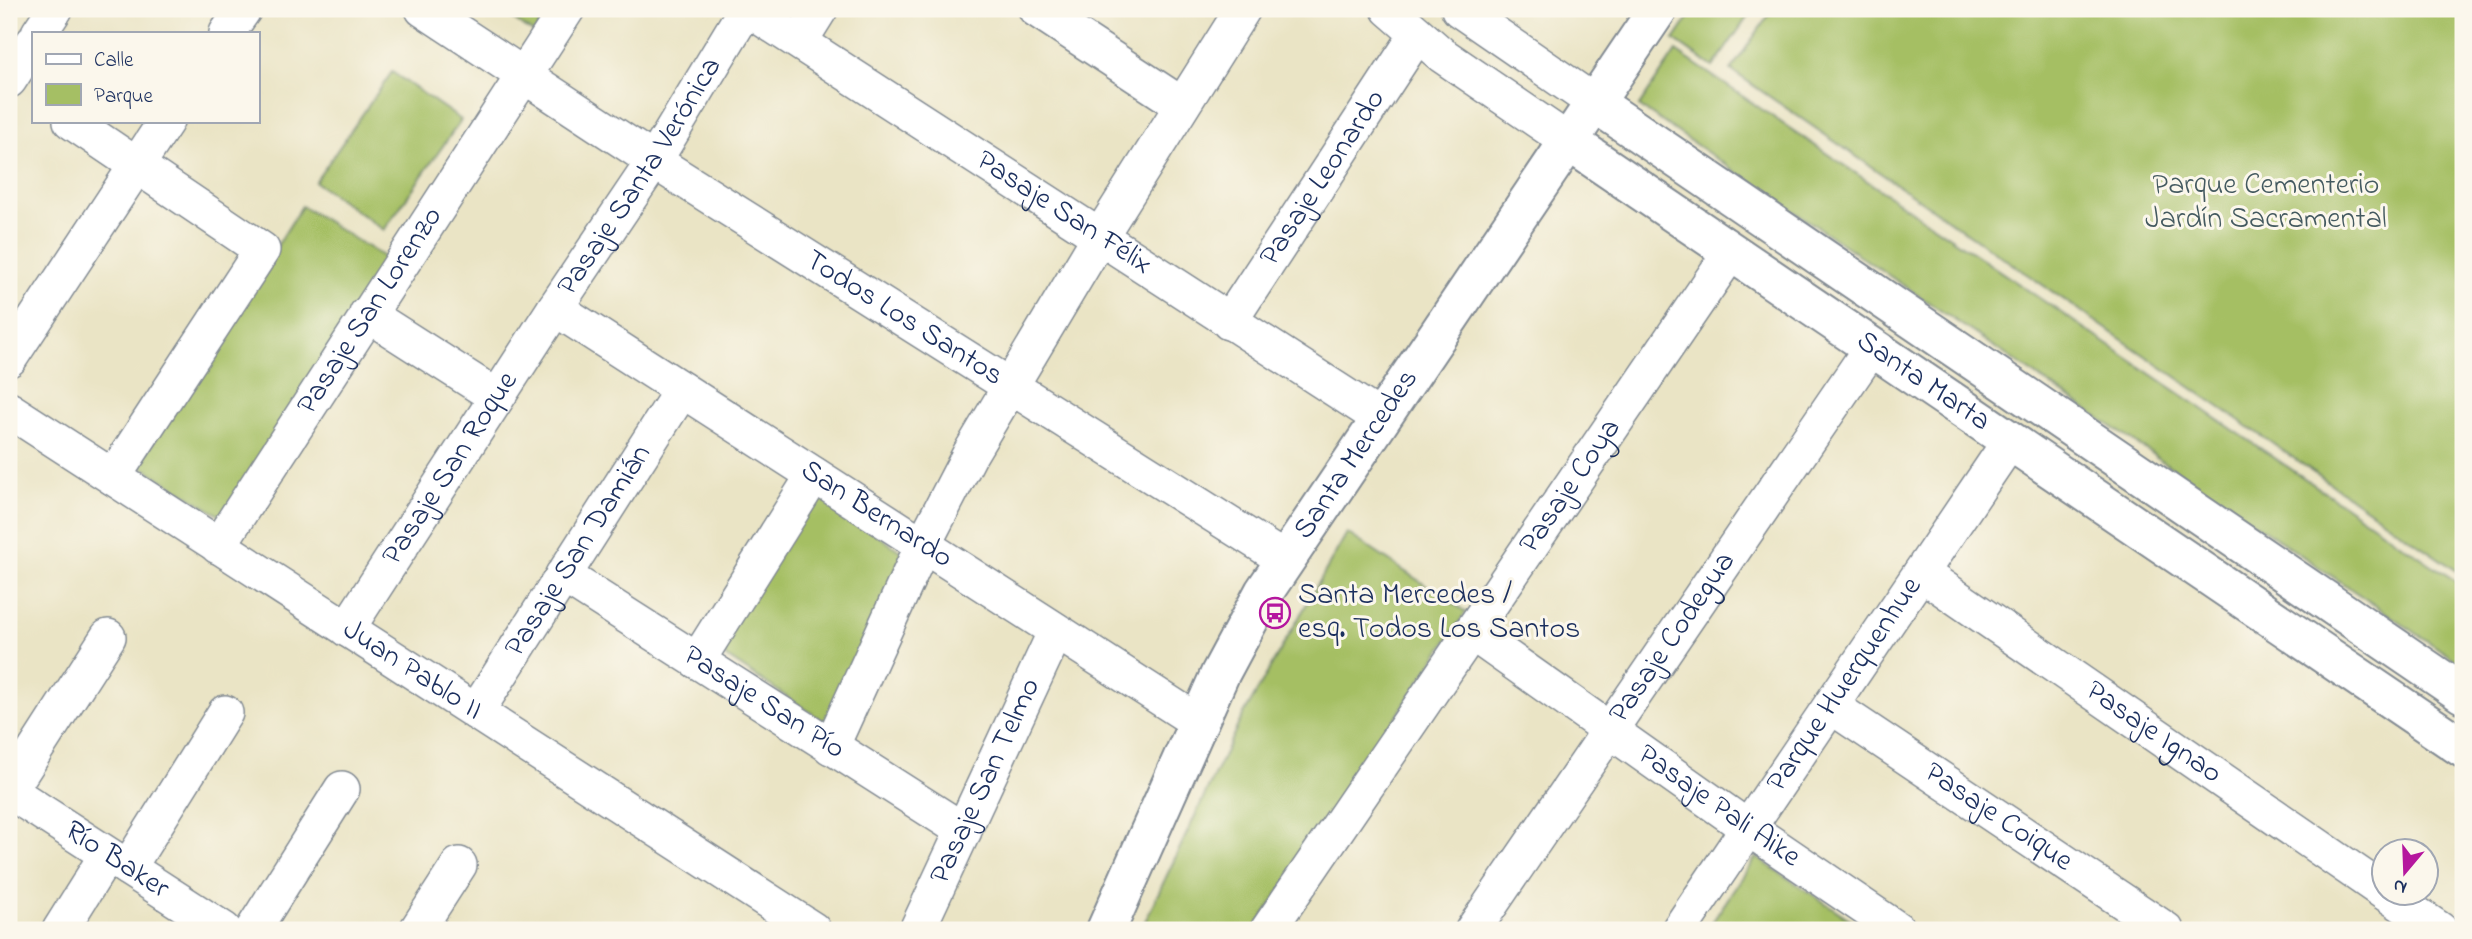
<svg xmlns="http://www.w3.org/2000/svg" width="2472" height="939" font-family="'Indie Flower',sans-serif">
  <rect width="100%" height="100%" fill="#fbf7ec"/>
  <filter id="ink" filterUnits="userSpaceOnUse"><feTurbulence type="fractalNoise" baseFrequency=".0143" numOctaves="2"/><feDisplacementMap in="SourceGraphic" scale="14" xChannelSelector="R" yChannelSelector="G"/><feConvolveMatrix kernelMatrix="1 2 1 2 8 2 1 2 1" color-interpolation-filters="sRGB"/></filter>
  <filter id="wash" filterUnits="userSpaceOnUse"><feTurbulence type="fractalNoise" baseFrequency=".00686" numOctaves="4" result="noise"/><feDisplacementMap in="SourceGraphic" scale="28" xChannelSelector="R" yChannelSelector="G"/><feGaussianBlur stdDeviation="1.57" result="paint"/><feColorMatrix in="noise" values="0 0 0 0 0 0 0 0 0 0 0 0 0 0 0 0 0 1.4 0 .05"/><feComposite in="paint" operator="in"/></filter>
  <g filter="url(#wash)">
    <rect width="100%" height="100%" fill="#eae4c5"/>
    <g fill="#a5bf64" stroke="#607761" stroke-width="2">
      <path d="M497,9H550L534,33Z"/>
      <path d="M1695,9H1753L1713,67L1674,40Z"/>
      <path d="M1773,9H2463V575L1731,70Z"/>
      <path d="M1676,51L2463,586V665L1639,106Z"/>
      <path d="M392,72L461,120L384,230L315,182Z"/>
      <path d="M302,206L390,261L227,520L139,465Z"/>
      <path d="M817,492L903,553L828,724L716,650Z"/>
      <path d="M1347,533L1466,612L1254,930H1141L1239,723Z"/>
      <path d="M1756,857L1866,930H1707Z"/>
    </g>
  </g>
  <g filter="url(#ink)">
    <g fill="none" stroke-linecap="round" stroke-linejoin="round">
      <g stroke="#828a92" stroke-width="38">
        <g id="minor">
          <path id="s1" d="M423,9L654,161L1284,559"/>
          <path id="s2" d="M748,9L1380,418"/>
          <path d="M1036,9L1182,105"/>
          <path d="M1389,9L1442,55L1568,141"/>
          <path d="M1459,9L1595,103"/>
          <path d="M39,33L55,9"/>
          <path d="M227,33L244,9"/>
          <path d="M800,41L820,9"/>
          <path d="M9,80L33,43"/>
          <path d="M71,121L262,250L113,477"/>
          <path id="s3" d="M555,308L1198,722"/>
          <path d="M367,314L497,397"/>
          <path id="s4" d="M1229,322L1417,35"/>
          <path d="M9,359L166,121"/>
          <path id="s5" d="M9,410L813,930"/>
          <path id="s6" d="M218,546L567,9"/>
          <path id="s7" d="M1921,573L2384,892"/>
          <path id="s8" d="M563,575L964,831"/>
          <path id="s9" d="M347,629L555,308L654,161L746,9"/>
          <path id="s10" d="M1471,632L1748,828L1898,930"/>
          <path d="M697,661L814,475"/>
          <path id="s11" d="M1831,706L2166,930"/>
          <path id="s12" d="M476,712L682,390"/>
          <path d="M831,747L923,545L970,454L1099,238L1243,9"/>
          <path id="s13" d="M9,791L224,930"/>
          <path d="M9,791L108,637"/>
          <path d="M128,868L225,713"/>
          <path d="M2387,894L2440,930"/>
          <path d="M60,930L107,855"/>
          <path d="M253,930L342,789"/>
          <path d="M417,930L459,865"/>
          <path id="s14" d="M917,930L1056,631"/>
          <path id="s15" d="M1268,930L1731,252"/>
          <path id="s16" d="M1473,930L1872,347"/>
          <path id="s17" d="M1679,930L2010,441"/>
        </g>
      </g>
      <g stroke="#828a92" stroke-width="42">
        <g id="tertiary">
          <path d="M1595,103L2463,694"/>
          <path id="s18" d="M1568,141L2463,748"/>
          <path id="s19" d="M1106,930L1220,674L1264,592L1658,9"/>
        </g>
      </g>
      <use href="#minor" stroke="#fff" stroke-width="35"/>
      <use href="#tertiary" stroke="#fff" stroke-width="38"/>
    </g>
  </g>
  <defs>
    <g id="bus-ring" transform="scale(1.575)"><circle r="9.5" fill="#fbf7ec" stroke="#b5179e" stroke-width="1.5"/><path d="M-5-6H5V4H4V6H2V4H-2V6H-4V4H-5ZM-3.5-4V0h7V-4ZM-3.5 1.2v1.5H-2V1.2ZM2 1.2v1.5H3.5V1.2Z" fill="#b5179e"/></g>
  </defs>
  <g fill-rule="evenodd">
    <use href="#bus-ring" x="1275" y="613"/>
  </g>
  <g text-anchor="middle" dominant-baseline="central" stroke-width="6" stroke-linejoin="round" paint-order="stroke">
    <g font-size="30" fill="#1b2f5e" stroke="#fbf7ec">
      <text stroke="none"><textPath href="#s9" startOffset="539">Pasaje Santa Verónica</textPath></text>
      <text stroke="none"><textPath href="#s4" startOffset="172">Pasaje Leonardo</textPath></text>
      <text stroke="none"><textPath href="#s2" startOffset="376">Pasaje San Félix</textPath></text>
      <text stroke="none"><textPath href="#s6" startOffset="280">Pasaje San Lorenzo</textPath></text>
      <text stroke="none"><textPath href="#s1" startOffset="572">Todos Los Santos</textPath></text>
      <text stroke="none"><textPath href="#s18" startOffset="429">Santa Marta</textPath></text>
      <text stroke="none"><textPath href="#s19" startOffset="539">Santa Mercedes</textPath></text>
      <text stroke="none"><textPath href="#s9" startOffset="191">Pasaje San Roque</textPath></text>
      <text stroke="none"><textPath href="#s15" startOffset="537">Pasaje Coya</textPath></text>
      <text stroke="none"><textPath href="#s3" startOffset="382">San Bernardo</textPath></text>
      <text stroke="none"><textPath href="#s12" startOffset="191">Pasaje San Damián</textPath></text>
      <text stroke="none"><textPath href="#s16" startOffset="354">Pasaje Codegua</textPath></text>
      <text stroke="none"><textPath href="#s5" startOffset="480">Juan Pablo II</textPath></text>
      <text stroke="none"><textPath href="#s17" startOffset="296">Parque Huerquenhue</textPath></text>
      <text stroke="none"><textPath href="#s8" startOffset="238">Pasaje San Pío</textPath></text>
      <text stroke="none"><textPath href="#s7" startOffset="282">Pasaje Ignao</textPath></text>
      <text stroke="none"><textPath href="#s14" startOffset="164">Pasaje San Telmo</textPath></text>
      <text stroke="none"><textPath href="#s10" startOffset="303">Pasaje Pali Aike</textPath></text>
      <text stroke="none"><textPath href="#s11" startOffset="201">Pasaje Coique</textPath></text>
      <text stroke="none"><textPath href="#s13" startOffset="128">Río Baker</textPath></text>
    </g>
    <g font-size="30" fill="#445a60" stroke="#fbf7ec">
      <text x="2266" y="186">Parque Cementerio<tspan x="2266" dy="34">Jardín Sacramental</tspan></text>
    </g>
    <g font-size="30" fill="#1b2f5e" stroke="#fbf7ec" text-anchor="start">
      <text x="1298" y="596">Santa Mercedes /<tspan x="1298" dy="34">esq. Todos Los Santos</tspan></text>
    </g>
  </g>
  <rect width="2472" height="939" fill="none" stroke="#fbf7ec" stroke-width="35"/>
  <rect x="32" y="32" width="228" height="91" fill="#fbf7ec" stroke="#a1a7b3" stroke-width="2"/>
  <rect x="46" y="54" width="35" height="10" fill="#ffffff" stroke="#a1a7b3" stroke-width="2"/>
  <text x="94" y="66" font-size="21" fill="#1b2f5e">Calle</text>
  <rect x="46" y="84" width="35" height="21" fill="#a5bf64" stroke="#a1a7b3" stroke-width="2"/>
  <text x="94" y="102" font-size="21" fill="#1b2f5e">Parque</text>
  <g transform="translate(2405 872) rotate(199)"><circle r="33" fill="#fbf7ec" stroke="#a1a7b3" stroke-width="2"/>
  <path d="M0-5L12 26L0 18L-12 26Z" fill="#b5179e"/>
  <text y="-10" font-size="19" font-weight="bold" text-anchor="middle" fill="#1b2f5e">N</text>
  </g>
</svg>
